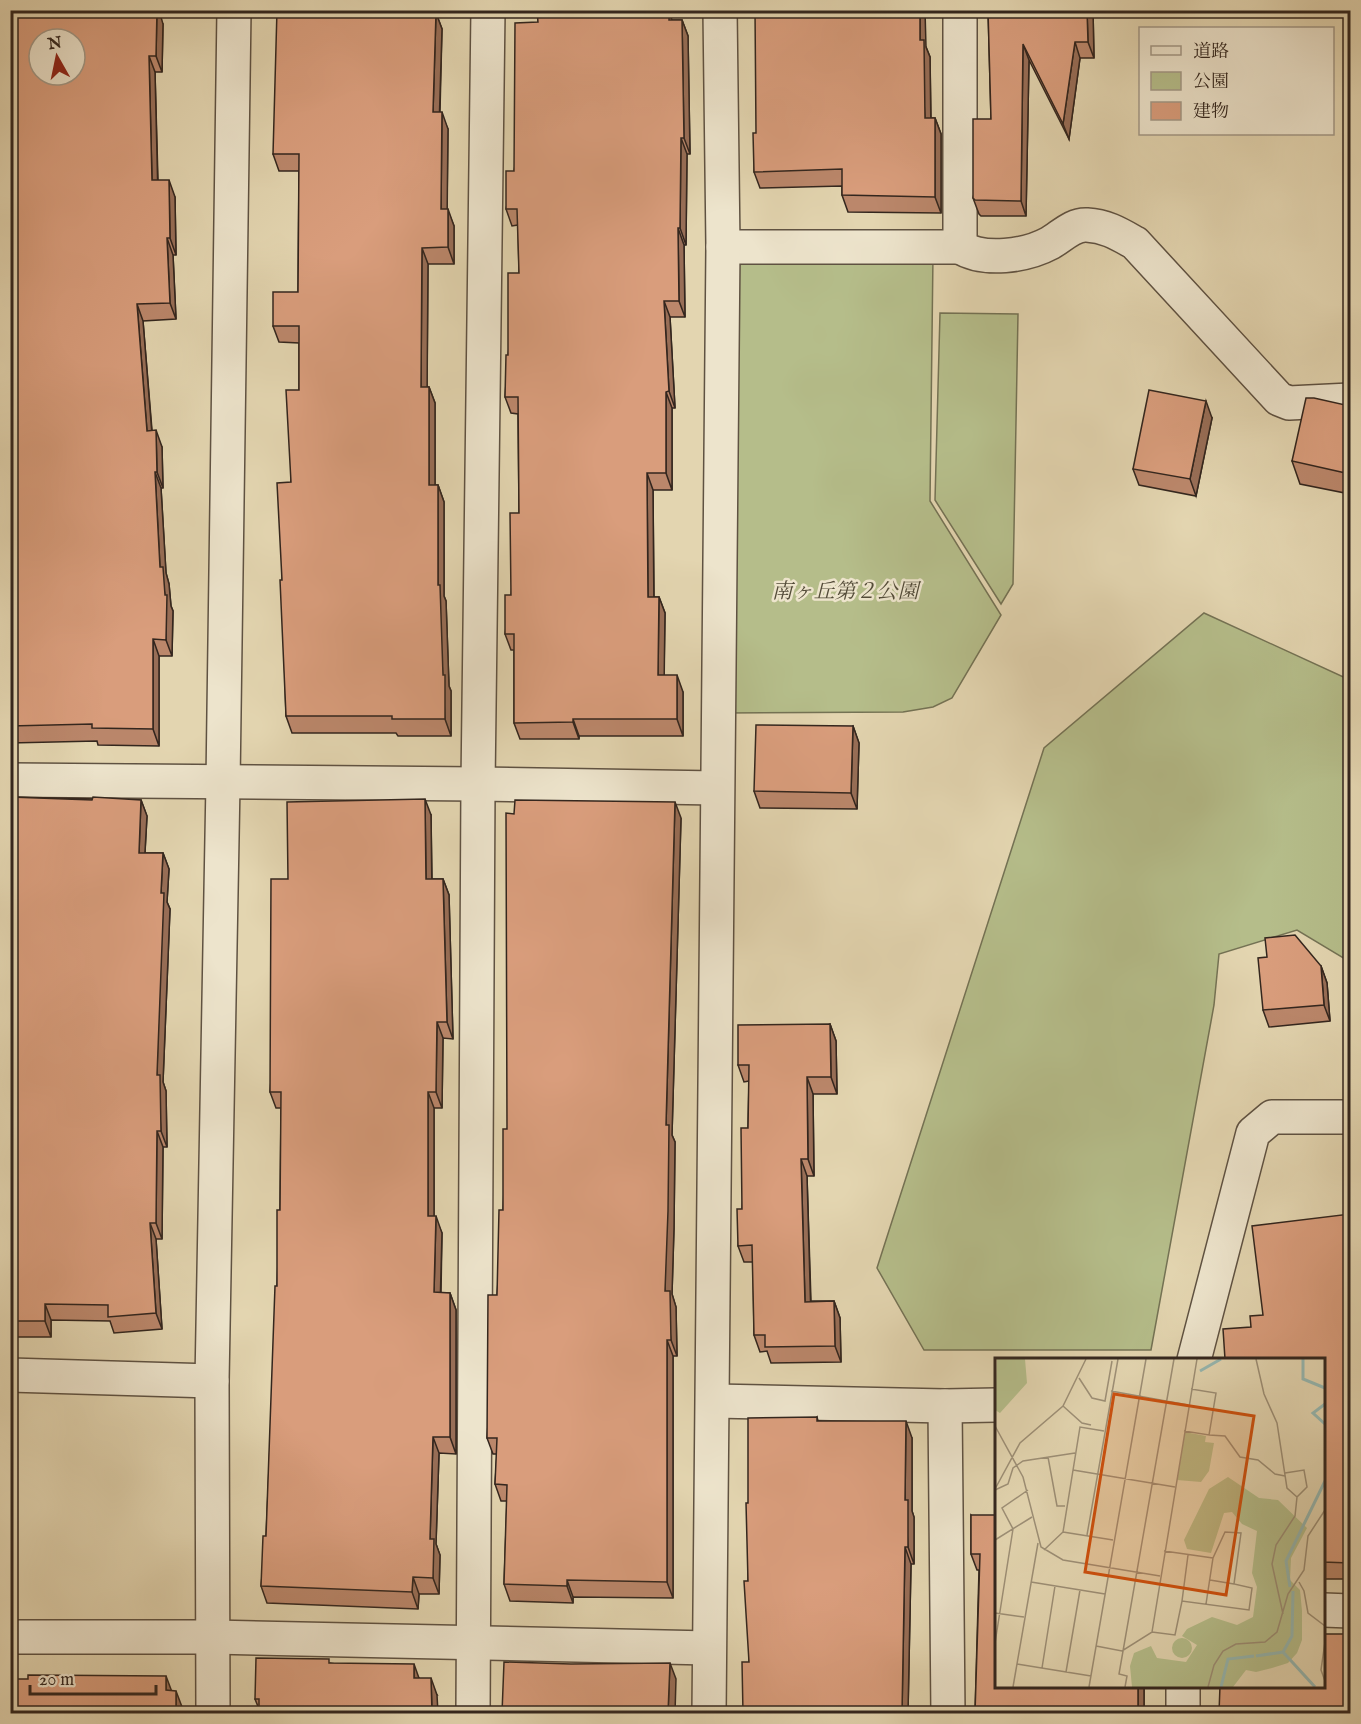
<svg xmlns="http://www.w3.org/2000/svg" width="1361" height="1724" font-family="'IM FELL English','Noto Serif JP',serif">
  <rect width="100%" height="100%" fill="#e3d5b0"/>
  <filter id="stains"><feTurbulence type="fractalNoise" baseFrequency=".00333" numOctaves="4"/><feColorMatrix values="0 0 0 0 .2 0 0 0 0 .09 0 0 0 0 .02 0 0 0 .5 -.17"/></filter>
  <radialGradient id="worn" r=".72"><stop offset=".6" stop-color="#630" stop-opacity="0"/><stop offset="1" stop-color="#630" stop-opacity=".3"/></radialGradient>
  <g fill="#b5bd8a" stroke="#747254" stroke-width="1.5">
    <path d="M729,253L933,255L930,501L1001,615L952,698L933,707L903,712L723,713Z"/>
    <path d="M940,313L1018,314L1013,584L1001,604L935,500Z"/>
    <path d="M1204,613L1350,680V962L1297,930L1219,954L1214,1005L1151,1350H924L877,1268L1044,748Z"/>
  </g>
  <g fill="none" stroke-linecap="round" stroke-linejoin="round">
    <g stroke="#5f5242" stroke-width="36">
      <g id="minor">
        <path d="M723,247H960V10"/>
        <path d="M960,247C984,262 1026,256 1050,243C1062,236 1073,224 1087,225C1106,226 1119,234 1135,243L1279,399L1289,403L1350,400"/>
        <path d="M10,780L478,784L717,788"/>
        <path d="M1194,1360L1253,1133L1272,1117H1350"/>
        <path d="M10,1375L212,1381"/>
        <path d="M714,1401L945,1406L996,1405"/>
        <path d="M945,1406L948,1714"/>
        <path d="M1324,1610L1350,1611"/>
        <path d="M10,1637H213L709,1648"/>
        <path d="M213,1714L212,1381L223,783L234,10"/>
        <path d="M473,1714L478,784L488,10"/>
        <path d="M709,1714L723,247L720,10"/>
        <path d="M1183,1714V1686"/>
      </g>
    </g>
    <use href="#minor" stroke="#ede4cc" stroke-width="33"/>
  </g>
  <g fill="#bb876b" stroke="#33261e" stroke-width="1.5">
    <path d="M537,10H578L579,13L669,11L672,20H682L688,36L690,154H687L686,245H684L685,317H670L675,408H672V490H653L654,597H659L665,613L664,675L683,692V736H579V739H520L514,723V650H511L505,634L511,595L519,513L518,414L511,413L505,397L508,355L519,273L518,225L512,226L506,209L514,171L538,22Z"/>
    <path d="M988,10H1093L1094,58H1080L1069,139L1029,60L1026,216H981L979,214L973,198L991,119Z"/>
    <path d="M10,13L163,24L162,72H155L158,180L175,197L176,255H173L176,319L143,321L152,430L162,447L163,488H161L166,573L169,584L171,606L173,611L172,656H159V746L98,745L97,741L10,743Z"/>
    <path d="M436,13L442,29L440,112L448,129L447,209L454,226V264H428L427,387H429L435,403V485H438L444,502V596L446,601L449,686L451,691V736H398L396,733H292L286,716L282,580L299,390V343L279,342L273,326L298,292L299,171H279L273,154Z"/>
    <path d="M926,47L930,57L931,118H935L941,134V213L848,212L842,195V186L760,188L754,172L756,133Z"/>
    <path d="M1350,406V494L1300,484L1292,461Z"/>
    <path d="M1212,418L1196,496L1139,485L1133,469Z"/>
    <path d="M853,726L859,743L857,809L760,808L754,791Z"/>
    <path d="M10,797L141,800L147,816L145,853H163L169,869L167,902L170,909L163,1082L166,1091L167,1147H163L162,1239H156L162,1329L114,1333L110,1321L51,1320V1337H10Z"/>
    <path d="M431,815L432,879H443L449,895L453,1039L443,1038L442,1108H434V1216L442,1233L441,1293H450L456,1310V1454L439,1453L436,1544L440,1555L439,1594H419L418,1609L267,1603L261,1586L266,1536L277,1286L280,1210L281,1108H276L270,1092L288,879Z"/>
    <path d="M681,818L672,1135L675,1142L674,1228L672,1294L676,1307L677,1356H673V1598L573,1597V1603L510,1601L504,1584L507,1501H501L495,1484L497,1454H493L487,1438L503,1210L507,1129Z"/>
    <path d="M1321,966L1327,983L1330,1021L1269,1027L1263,1010Z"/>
    <path d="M830,1024L836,1041L837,1094H813L814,1176H807L811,1301H834L840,1318L841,1362L771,1363L767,1351L760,1352L754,1335L753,1262H744L738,1246L742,1209L748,1128L749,1081L744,1082L738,1065Z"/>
    <path d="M1350,1214V1579H1324L1323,1576V1359L1251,1327L1263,1315Z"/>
    <path d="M817,1417L818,1421L912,1438V1511L914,1517V1564H911L908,1713H743L749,1662L748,1581V1503Z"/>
    <path d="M971,1515L1144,1686V1713H975L979,1570H977L971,1554Z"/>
    <path d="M330,1663L419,1678L437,1695L259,1709L255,1699Z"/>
  </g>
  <g fill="#986e57" stroke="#33261e" stroke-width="1.5">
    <path d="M157,10H159L163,24L162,72L156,56Z"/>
    <path d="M920,10H925L926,47L930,57L931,134L925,118L920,40Z"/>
    <path d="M1087,10H1093L1094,58L1088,42Z"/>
    <path d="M436,13L442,29L439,129L433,112Z"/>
    <path d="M682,20L688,36L690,154L684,138Z"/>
    <path d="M1075,42L1080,58L1069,139L1063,124Z"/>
    <path d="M1023,44L1029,60L1026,216L1021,201Z"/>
    <path d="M149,56L155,72L158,197L152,180Z"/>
    <path d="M442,112L448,129L447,226L441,209Z"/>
    <path d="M935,118L941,134V213L935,197Z"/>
    <path d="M681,138L687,154L686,245L680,228Z"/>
    <path d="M169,180L175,197L176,255L170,238Z"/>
    <path d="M448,209L454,226V264L448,247Z"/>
    <path d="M678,228L684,245L685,317L679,301Z"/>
    <path d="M167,238L173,255L176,319L170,303Z"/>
    <path d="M422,248L428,264L427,403L421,387Z"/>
    <path d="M664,301L670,317L675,408L669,391Z"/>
    <path d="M137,304L143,321L153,447L147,431Z"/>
    <path d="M429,387L435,403V502L429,485Z"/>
    <path d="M666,392L672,408V490L666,473Z"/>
    <path d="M1206,401L1212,418L1196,496L1190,479Z"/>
    <path d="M156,430L162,447L163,488L157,472Z"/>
    <path d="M155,472L161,488L166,573L169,584L171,606L173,611L172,656L166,640L165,595L160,567Z"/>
    <path d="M647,473L653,490L654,613L648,597Z"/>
    <path d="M438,485L444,502V596L446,601L449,686L451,691V736L445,719L438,585Z"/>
    <path d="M659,597L665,613L664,692L658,675Z"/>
    <path d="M153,639L159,656V746L153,729Z"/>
    <path d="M677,675L683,692V736L677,719Z"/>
    <path d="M573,719L579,736V739L573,722Z"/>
    <path d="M853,726L859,743L857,809L851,793Z"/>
    <path d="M425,799L431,815L432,896L426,879Z"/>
    <path d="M141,800L147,816L144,869L139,853Z"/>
    <path d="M675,802L681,818L672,1135L675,1142L674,1228L672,1294L676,1307L677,1356L671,1340L665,1291L666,1125Z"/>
    <path d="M163,853L169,869L167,902L170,909L163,1082L166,1091L167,1147L161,1131L157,1075L161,893Z"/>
    <path d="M443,879L449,895L453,1039L447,1022Z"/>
    <path d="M1321,966L1327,983L1330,1021L1324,1005Z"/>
    <path d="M437,1022L443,1038L442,1108L436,1092Z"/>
    <path d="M830,1024L836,1041L837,1094L831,1077Z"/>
    <path d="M807,1077L813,1094L814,1176L808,1159Z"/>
    <path d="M428,1092L434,1108V1233L428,1216Z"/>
    <path d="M157,1131L163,1147L162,1239L156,1223Z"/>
    <path d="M801,1159L807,1176L811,1318L805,1302Z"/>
    <path d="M436,1216L442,1233L440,1309L434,1292Z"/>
    <path d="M150,1223L156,1239L162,1329L156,1313Z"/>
    <path d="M450,1293L456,1310V1454L450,1437Z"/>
    <path d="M834,1301L840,1318L841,1362L835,1346Z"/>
    <path d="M45,1304L51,1320V1337L45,1321Z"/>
    <path d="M667,1340L673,1356V1598L667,1582Z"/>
    <path d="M906,1421L912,1438V1511L914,1517V1564L908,1547L905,1500Z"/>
    <path d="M433,1437L439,1453L436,1544L440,1555L439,1594L433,1578L430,1539Z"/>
    <path d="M905,1547L911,1564L908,1713H902Z"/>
    <path d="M413,1577L419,1594L418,1609L412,1592Z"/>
    <path d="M567,1580L573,1597V1603L567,1586Z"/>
    <path d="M670,1663L676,1679L675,1713H668Z"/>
    <path d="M414,1664L420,1681L414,1678Z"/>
    <path d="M166,1676L172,1692L166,1690Z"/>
    <path d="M431,1678L437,1695L438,1713H432Z"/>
    <rect x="1138" y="1686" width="6" height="27"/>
    <path d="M176,1691L182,1707V1713H176Z"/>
  </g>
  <g fill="#d99d7c" stroke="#33261e" stroke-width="1.5" fill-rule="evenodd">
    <path d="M91,10H157L156,56H149L152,180H169L170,238H167L170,303L137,304L147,431L156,430L157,472H155L160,567H163L165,595H167L166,640L153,639V729L92,728V724L10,726V13H91ZM39,39H75V75H39Z"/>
    <path d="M277,10L436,13L433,112H442L441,209H448V247L422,248L421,387H429V485H438V585H440L443,675H445V719H392V716H286L280,580H282L277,483L291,482L286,390H299V326H273V292H298L299,154H273Z"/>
    <path d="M537,10H578V13L669,11V20H682L684,138H681L680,228H678L679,301H664L669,391L666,392V473H647L648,597H659L658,675H677V719H573V722L514,723V634H505V595H511L510,513H519L518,397H505L506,355H508V273H519L517,209H506V171H514L515,23L538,22Z"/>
    <path d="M755,10H920V40H924L925,118H935V197L842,195V169L754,172L753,133H756Z"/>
    <path d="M988,10H1087L1088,42H1075L1063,124L1023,44L1021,201L975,200L973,198V119H991Z"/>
    <path d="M1149,390L1206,401L1190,479L1133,469Z"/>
    <path d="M1306,398H1314L1350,406V474L1292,461Z"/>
    <path d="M756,725L853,726L851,793L754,791Z"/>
    <path d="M10,797L92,800L93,797L141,800L139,853H163L161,893H164L157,1075H160L161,1131H157L156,1223H150L156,1313L108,1317V1305L45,1304V1321H10Z"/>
    <path d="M425,799L426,879H443L447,1022H437L436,1092H428V1216H436L434,1292L450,1293V1437H433L430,1539H434L433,1578L413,1577L412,1592L261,1586L263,1536H266L275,1286H277V1210H280L281,1092H270L271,879H288L287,802Z"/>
    <path d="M515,800L675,802L666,1125H669L668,1211L665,1291H670L671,1340H667V1582L567,1580V1586L504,1584L507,1485L495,1484L497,1438H487L488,1295H497L499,1210H503V1129H507L506,813L514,814Z"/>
    <path d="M1295,935L1321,966L1324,1005L1263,1010L1258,958L1267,957L1265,938Z"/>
    <path d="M830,1024L831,1077H807L808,1159H801L805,1302L834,1301L835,1346L765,1347V1335H754L752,1245L738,1246L737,1209H742L741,1128H748L749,1065H738V1025Z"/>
    <path d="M1350,1214V1563L1323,1562V1359H1225L1223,1329L1251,1327L1250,1316L1263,1315L1252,1226Z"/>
    <path d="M817,1417V1421H906L905,1500H908V1547H905L902,1713H743L742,1662H749L744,1581H748L746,1503H748V1418Z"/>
    <path d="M971,1515H996V1686H1138V1713H975L980,1554H971Z"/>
    <path d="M1323,1634H1350V1713H1219L1220,1686H1323Z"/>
    <path d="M256,1658L329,1659V1663L414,1664V1678H431L432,1713H259V1699H255Z"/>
    <path d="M504,1662L571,1664L670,1663L668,1713H502Z"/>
    <path d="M28,1675L166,1676V1690L176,1691V1713H10V1679H28Z"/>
  </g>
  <g text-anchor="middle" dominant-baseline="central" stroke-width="5" stroke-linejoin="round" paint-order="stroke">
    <g font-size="21" font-style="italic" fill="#544c39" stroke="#ede4cc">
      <text x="845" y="592">南ヶ丘第２公園</text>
    </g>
  </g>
  <g transform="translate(995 1358)">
    <rect width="330" height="330" fill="#e3d5b0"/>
    <path d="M2,1H30L32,25L5,55L0,52ZM190,74L211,78L210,84L219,85L214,113L206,124L182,122ZM233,119L264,140L283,142L312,170L296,200L295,222L305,232L307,253V282L302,295L293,305L277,310L261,314L251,312L238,329H137L135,308L139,295L156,288L162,300L191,304L202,287L187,278L192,271L217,259L242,267L258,259L262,229L257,215L262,173L247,166L237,154L229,155L216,195L192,191L189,182L214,131ZM177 290a10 10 0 1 1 20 0a10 10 0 1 1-20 0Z" fill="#b5bd8a"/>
    <path fill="none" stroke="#96b8b1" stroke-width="3" d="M308,1V21L330,30M205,13L226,1M330,46L318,55L330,66M295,229L291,203L330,123M288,294L320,329M261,298L288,294L297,278L298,233M226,329L233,301L259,298"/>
    <path fill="none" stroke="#9d8f76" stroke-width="1.5" d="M261,1L269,36L282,65L292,130L302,139L300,158L281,187L277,206L288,256M84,20L97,40L110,43L117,3M116,33L193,47M68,48L87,65L96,67M0,68L28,119L46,189L68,202L165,218M189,73L214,77L221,35L196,31M214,77L230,78L245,99L263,102L280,116L290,118M53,99L62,148H70M78,112L180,129M290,115L309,112L312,129L302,139M0,131L25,85L68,48L91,1M0,132L13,126L18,110L28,103L80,95M68,174L118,182M92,177L123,1M0,182L37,159M49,192L68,174L85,69L109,73M169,193L218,200M215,222L239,226M36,224L110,236M304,224L309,233L313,255L330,268M187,243L193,197M0,255L29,259M157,274L202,1M330,284L326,312L330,323M0,285L18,171L7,150L33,132M101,288L127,293L157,274L180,277L187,243L254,252L257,230L239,226L246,175L230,174L218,200L211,246M22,306L96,318M47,310L60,228M71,314L85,232M18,329L43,185M94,329L151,1M130,329L132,318L124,316L179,1M213,329L219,307L228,293L241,286L270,284L282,274L293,236L309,212L313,178L330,152"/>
    <path fill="#cd510f" fill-opacity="0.15" stroke="#cd510f" stroke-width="3" d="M119,36L259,58L231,237L90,214Z"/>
    <rect width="330" height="330" fill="none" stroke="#33261e" stroke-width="3"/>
  </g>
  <rect width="1361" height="1724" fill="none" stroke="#e3d5b0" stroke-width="36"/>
  <rect x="12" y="12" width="1337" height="1700" fill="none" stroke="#33261e" stroke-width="3"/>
  <rect x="18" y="18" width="1325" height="1688" fill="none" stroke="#33261e" stroke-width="1.5"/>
  <rect x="1139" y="27" width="195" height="108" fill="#ede4cc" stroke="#a39886" stroke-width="1.5"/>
  <rect x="1151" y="46" width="30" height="9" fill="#ede4cc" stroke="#a39886" stroke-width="1.5"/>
  <text x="1193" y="57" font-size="18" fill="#33261e">道路</text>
  <rect x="1151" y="72" width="30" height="18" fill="#b5bd8a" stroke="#a39886" stroke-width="1.5"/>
  <text x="1193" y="87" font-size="18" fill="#33261e">公園</text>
  <rect x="1151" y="102" width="30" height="18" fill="#d99d7c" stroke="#a39886" stroke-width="1.5"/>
  <text x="1193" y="117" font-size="18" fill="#33261e">建物</text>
  <g transform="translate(57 57) rotate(351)"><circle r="28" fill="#ede4cc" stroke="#a39886" stroke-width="1.5"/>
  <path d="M0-4.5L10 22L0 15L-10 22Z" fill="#8f2418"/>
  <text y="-9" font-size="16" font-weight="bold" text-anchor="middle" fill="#33261e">N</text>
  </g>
  <path d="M30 1685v9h126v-9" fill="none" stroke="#33261e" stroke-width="3"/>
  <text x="39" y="1685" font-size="18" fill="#33261e" stroke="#ede4cc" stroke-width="4.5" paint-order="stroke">20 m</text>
  <rect width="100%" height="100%" filter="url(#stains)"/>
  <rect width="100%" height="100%" fill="url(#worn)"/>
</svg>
